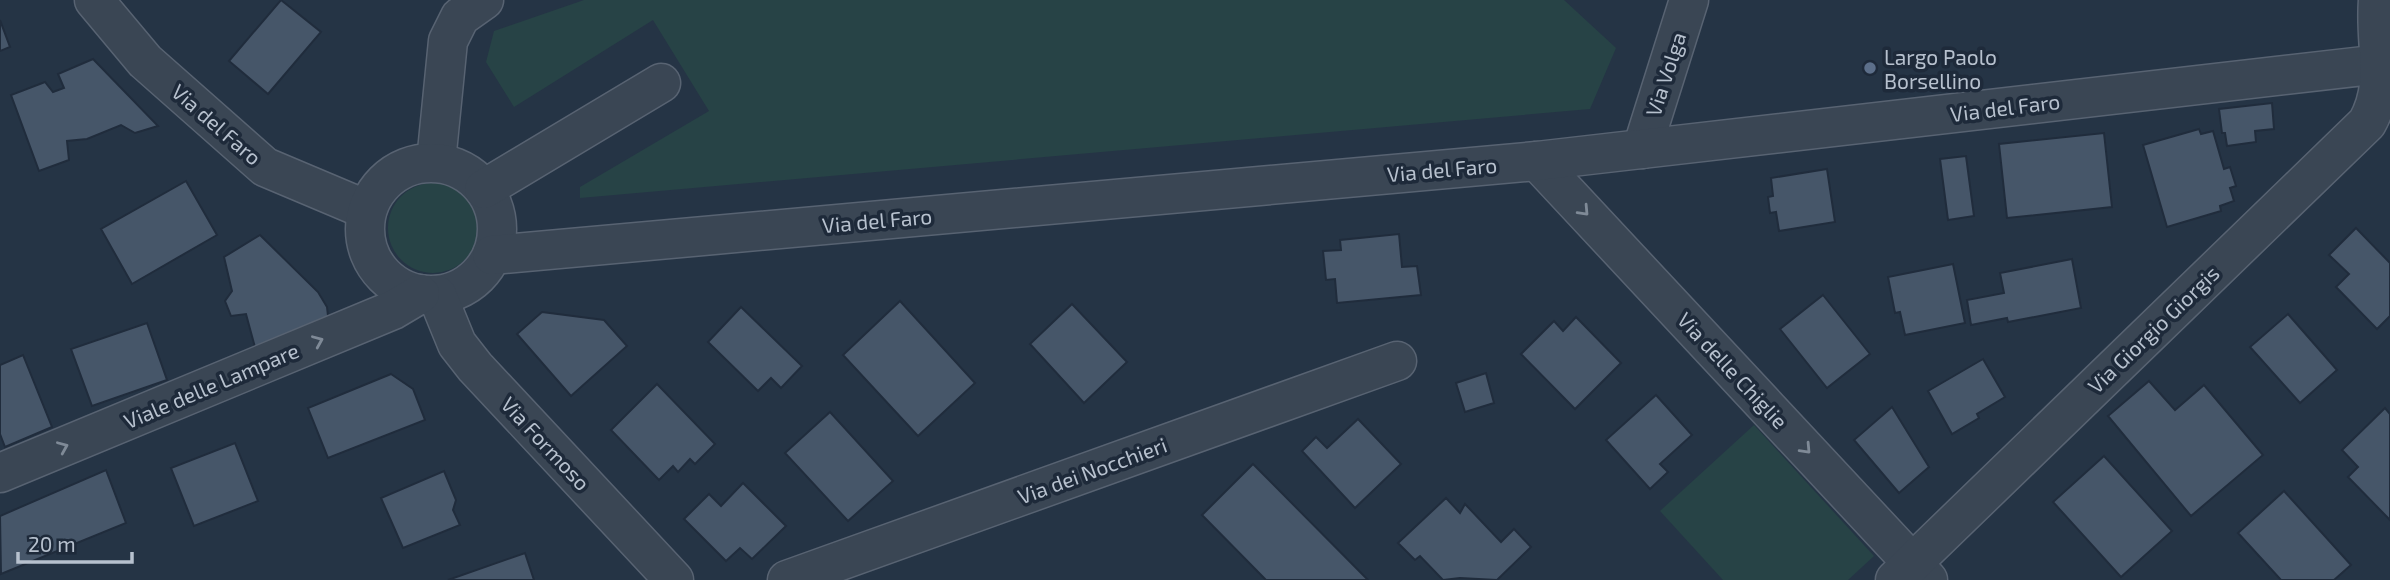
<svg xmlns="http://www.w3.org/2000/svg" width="2390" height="580" font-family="'Exo 2',sans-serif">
  <rect width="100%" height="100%" fill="#253445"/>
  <g fill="#274346">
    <path d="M584,0H1564L1616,48L1590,109L580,198V187L709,111L653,20L514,107L486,62L494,31Z"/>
    <circle cx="433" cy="228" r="45"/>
    <path d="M1754,425L1874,556L1848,580H1723L1660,511Z"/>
  </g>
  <g fill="#465669" stroke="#202c3c" stroke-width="2">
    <path d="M281,0L321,32L268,94L229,61Z"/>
    <path d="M0,20L10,47L0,51Z"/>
    <path d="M93,59L158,126L135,133L121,125L87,139L67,141L69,160L39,171L11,95L45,82L53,92L64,88L58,74Z"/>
    <path d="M2272,103L2274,129L2255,131L2256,142L2227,146L2225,133H2222L2219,109Z"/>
    <path d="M2199,129L2201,134L2213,131L2224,169L2230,167L2236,186L2230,188L2234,201L2220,206L2221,211L2167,227L2143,145Z"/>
    <path d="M2104,133L2112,207L2007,218L1999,144Z"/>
    <path d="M1966,156L1974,216L1948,220L1940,159Z"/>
    <path d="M1827,169L1835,222L1779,231L1776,212L1770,213L1768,197L1773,196L1771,178Z"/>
    <path d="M186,181L217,235L132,284L101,229Z"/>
    <path d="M2356,228L2390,263V316L2377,329L2336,287L2349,274L2329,255Z"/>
    <path d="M1399,234L1402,267L1417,266L1421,295L1337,303L1335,279L1326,280L1323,251L1341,250L1340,240Z"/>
    <path d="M260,235L318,292L327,307L329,325L256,351L246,314L231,316L225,301L232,291L224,257Z"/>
    <path d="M2072,259L2081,308L2008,322L2007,318L1971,325L1967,300L2004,293L2000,273Z"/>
    <path d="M1953,264L1965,323L1905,335L1900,312L1895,313L1888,277Z"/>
    <path d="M1823,295L1870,354L1827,388L1780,329Z"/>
    <path d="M900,301L975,383L918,436L843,355Z"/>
    <path d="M1072,304L1127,362L1084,403L1030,344Z"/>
    <path d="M741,307L802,366L781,388L771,378L758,391L708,342Z"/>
    <path d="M542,312L604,320L627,346L571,396L517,334Z"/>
    <path d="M2288,314L2337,370L2300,403L2250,347Z"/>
    <path d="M1576,317L1621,363L1575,409L1521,354L1554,321L1563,331Z"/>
    <path d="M147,323L167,380L92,406L71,349Z"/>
    <path d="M23,355L52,427L5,447L0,434V365Z"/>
    <path d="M1983,359L2005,397L1977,414L1979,418L1952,434L1928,391Z"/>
    <path d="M1486,373L1494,403L1465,412L1456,383Z"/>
    <path d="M391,374L413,389L425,420L328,458L308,408Z"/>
    <path d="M2149,381L2175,410L2204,385L2263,455L2191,516L2108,416Z"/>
    <path d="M657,384L715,444L695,464L690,459L678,472L673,466L659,480L611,430Z"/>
    <path d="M1656,395L1692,435L1660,464L1668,472L1650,489L1606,440Z"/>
    <path d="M1892,407L1929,467L1899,493L1854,440Z"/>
    <path d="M2385,408L2390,414V520L2348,477L2358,467L2342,450Z"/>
    <path d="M830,412L893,481L848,521L785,453Z"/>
    <path d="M1358,419L1401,464L1355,508L1302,451L1316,437L1327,448Z"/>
    <path d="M235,443L258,501L194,526L171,468Z"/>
    <path d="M2104,456L2172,531L2121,577L2053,502Z"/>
    <path d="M1253,464L1368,580H1266L1202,515Z"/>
    <path d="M106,470L126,523L1,574L0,516Z"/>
    <path d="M444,471L456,500L453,510L460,525L403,548L381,498Z"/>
    <path d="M743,483L786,526L752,559L740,548L726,561L684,519L709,494L721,506Z"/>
    <path d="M2284,491L2351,565L2334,580H2281L2238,533Z"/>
    <path d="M1446,498L1460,513L1465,504L1501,542L1514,529L1531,547L1497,580L1460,578L1443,580L1420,556L1415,560L1398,543Z"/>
    <path d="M525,553L534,580H448Z"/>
  </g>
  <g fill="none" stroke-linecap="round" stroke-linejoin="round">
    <g stroke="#586372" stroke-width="41">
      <g id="minor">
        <path d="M94,0L145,61L265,167L367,210"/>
        <path d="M1642,149L1689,0"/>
        <path d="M1537,161L1928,580"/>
        <path d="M436,162L448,41L460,17L484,0"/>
        <circle cx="431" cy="229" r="66"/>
        <path d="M484,189L661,83"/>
        <path d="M492,255L1537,161L2390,63"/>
        <path d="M437,295L457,344L475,367L674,580"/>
        <path d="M0,473L393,310L420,294"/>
        <path d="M787,580L1397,361"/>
        <path d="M1895,580L2367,123C2390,82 2374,46 2378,0"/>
      </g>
    </g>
    <use href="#minor" stroke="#3a4654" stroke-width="38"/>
  </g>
  <defs><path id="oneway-chevron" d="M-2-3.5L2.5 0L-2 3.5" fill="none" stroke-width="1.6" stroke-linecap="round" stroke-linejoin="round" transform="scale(1.75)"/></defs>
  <g stroke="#7f8a97">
    <use href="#oneway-chevron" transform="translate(1584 211) rotate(47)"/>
    <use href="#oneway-chevron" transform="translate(318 341) rotate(-23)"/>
    <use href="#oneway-chevron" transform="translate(63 447) rotate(-23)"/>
    <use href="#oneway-chevron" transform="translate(1806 449) rotate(47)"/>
  </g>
  <circle fill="#5c6f8a" stroke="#1e2a3a" stroke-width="2.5" cx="1870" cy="68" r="7"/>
  <g text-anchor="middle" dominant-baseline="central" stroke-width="7" stroke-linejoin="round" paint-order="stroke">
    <g font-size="21" fill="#b7c1ce" stroke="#1e2a3a" text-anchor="start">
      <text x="1884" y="56">Largo Paolo<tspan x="1884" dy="24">Borsellino</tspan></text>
    </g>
    <g font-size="21" fill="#b7c1ce" stroke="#1e2a3a">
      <text transform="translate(1665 74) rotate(-72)">Via Volga</text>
      <text transform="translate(2005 107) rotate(-7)">Via del Faro</text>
      <text transform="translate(217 124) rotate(41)">Via del Faro</text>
      <text transform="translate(1442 169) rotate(-5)">Via del Faro</text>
      <text transform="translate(877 220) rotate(-5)">Via del Faro</text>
      <text transform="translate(2153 329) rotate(-44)">Via Giorgio Giorgis</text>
      <text transform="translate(1733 370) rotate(47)">Via delle Chiglie</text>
      <text transform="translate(211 385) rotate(-23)">Viale delle Lampare</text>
      <text transform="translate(546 443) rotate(47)">Via Formoso</text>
      <text transform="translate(1092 470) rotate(-20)">Via dei Nocchieri</text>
    </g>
  </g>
  <path d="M18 552v10h114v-10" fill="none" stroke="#b7c1ce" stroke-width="3.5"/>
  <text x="28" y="552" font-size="21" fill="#b7c1ce" stroke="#1e2a3a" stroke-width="5" paint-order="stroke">20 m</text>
</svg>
